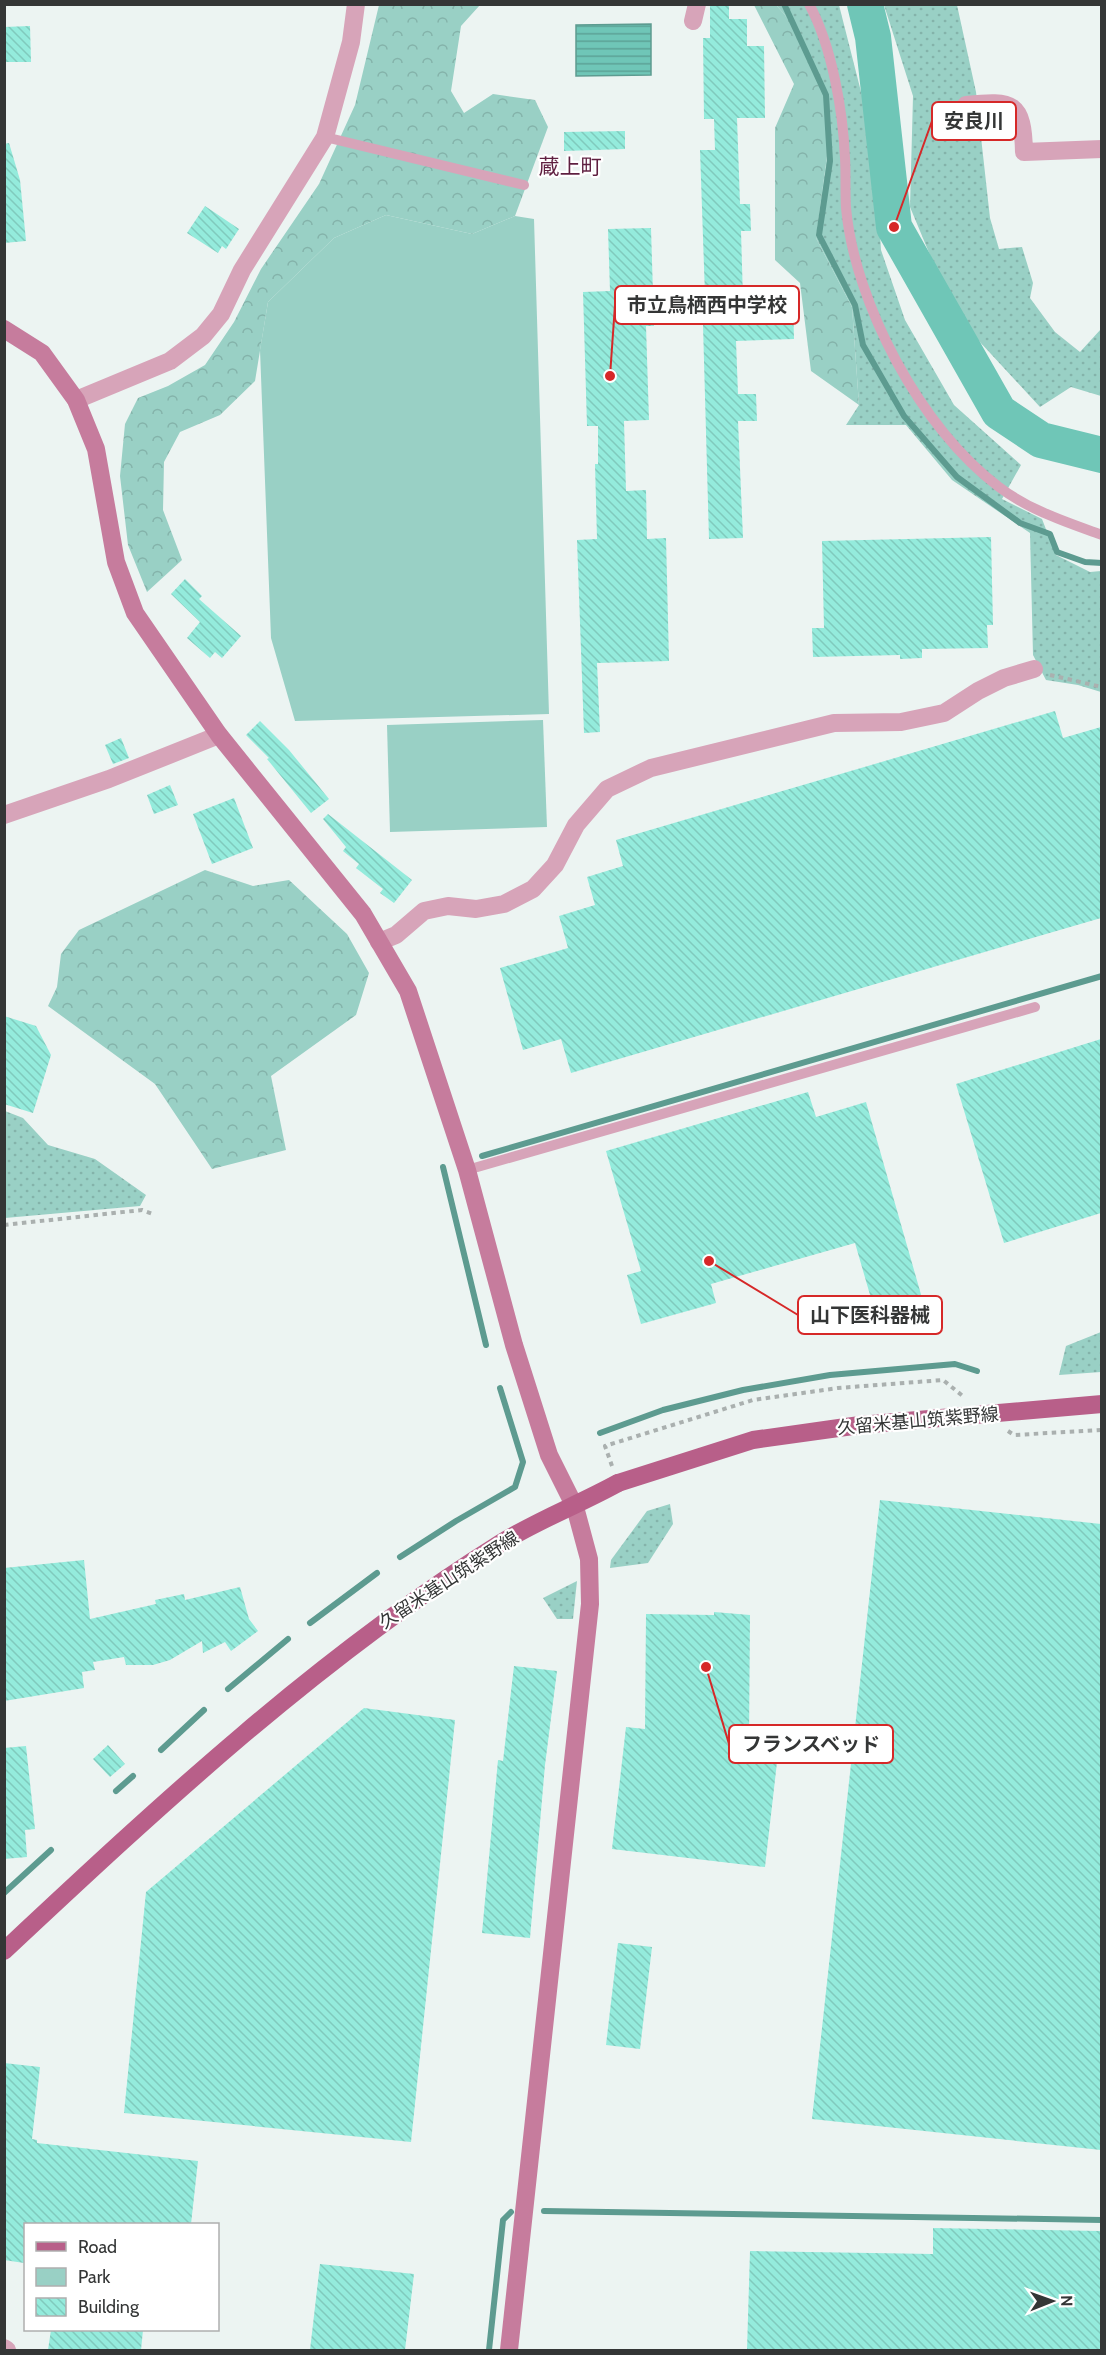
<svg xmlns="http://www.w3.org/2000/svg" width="1106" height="2355" font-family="Cabin,'Noto Sans JP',sans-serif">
  <defs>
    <pattern id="grass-dots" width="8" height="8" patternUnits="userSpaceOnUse" patternTransform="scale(1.5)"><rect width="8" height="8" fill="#99d0c5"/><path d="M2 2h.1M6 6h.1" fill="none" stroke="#84b3aa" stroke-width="1.8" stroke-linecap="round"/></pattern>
    <pattern id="forest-crowns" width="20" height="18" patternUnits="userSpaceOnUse" patternTransform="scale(1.5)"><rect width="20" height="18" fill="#99d0c5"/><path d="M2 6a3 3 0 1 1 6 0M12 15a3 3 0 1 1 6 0" fill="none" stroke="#84b3aa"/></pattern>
    <pattern id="water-rules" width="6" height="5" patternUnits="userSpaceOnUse" patternTransform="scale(1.5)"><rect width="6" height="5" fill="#6fc6b7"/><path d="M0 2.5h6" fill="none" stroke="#5ca296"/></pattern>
    <pattern id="building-back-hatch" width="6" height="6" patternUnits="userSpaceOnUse" patternTransform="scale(1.5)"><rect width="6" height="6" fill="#94ebdc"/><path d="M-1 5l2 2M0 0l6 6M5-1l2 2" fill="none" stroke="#80cabd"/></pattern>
  </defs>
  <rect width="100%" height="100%" fill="#ecf4f2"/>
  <g fill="url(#grass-dots)">
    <path d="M776,5H839L874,143L881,250L905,320L954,405L1021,465L1002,499L1042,519L1056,555L1090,572L1101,571V692L1078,685L1046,680L1033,655L1030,533L952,480L906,425H846L859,405L852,307L816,238L827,156L785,15Z"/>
    <path d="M884,5H957L976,92L990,218L999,249L1022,247L1033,283L1030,298L1055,332L1080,352L1101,329V396L1071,387L1040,407L955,315L910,207L913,96Z"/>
    <path d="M5,1111L23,1118L48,1145L95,1159L146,1195L140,1206L5,1218Z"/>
    <path d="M1101,1332V1372L1059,1375L1066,1346Z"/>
    <path d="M670,1504L673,1524L648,1563L610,1568L611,1560L647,1511Z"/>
    <path d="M577,1581L573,1619H557L543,1598Z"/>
  </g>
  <g fill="url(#forest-crowns)">
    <path d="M379,5H480L461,26L451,91L464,113L493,94L535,100L548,127L515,216L472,234L386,215L334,238L268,302L255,381L220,415L180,432L164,462L163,510L182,560L147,592L128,545L120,476L125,424L138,398L168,386L205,365L234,322L261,269L319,184L355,105Z"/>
    <path d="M754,5H776L785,15L824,97L827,156L816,238L852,307L859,405L811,371L800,283L775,260V128L794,84Z"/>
    <path d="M205,870L253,886L289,880L347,934L369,973L356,1015L271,1076L286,1150L212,1169L155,1084L48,1006L57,987L61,954L79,930Z"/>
  </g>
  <g fill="#99d0c5">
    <path d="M386,215L472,234L515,216L534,219L549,714L295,721L271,638L260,350L268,302L334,238Z"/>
    <path d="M543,720L547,827L390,832L387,725Z"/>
  </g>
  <path fill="url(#water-rules)" stroke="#5d9b90" stroke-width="1.5" d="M651,24V75L576,76V25Z"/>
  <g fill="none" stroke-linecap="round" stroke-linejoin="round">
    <g stroke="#5d9b90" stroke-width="6">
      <path d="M784,4L826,95L830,161L819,235L855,305L863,345L904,416L957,477L1020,523L1050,534L1057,552L1085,562L1102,563"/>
      <path d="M482,1156L1102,976"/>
      <path d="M443,1167L486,1345"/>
      <path d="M600,1433L663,1410L743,1390L830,1375L955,1364L977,1371"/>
      <path d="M400,1557L456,1521L515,1487L523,1462L500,1388"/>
      <path d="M310,1623L377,1573"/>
      <path d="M228,1689L288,1639"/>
      <path d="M161,1750L204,1710"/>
      <path d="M116,1791L133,1776"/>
      <path d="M4,1893L51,1850"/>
      <path d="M544,2211L1102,2220"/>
      <path d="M489,2350L503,2220L511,2212"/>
    </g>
    <path stroke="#6fc6b7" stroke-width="36" d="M865,4L873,37L894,227L999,412L1041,440L1102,455"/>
  </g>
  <g fill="url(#building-back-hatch)">
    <path d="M710,4H729V19H747V46H764L765,118H737L740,204H750L751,231H741L743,299L786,297L787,303H793L794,339L736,341L738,394H756L757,421H738L743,538L709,539L703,325H706L700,150H715L714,119H704L703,38H710Z"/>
    <path d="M30,26L31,62H4V27Z"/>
    <path d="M625,131V149L564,151V132Z"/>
    <path d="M9,143L20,180L26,241L4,243V144Z"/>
    <path d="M205,206L239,229L226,249L222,246L218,253L187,233Z"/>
    <path d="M651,228L654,326H646L649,420L624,421L626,491L646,490L647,539L666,538L669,661L597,663L600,732L584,733L577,540L597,539L595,464H598V426H587L583,292L610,291L608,229Z"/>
    <path d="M991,537L993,625H987L988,648L922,649V658L900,659V655L813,657L812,628H824L822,541Z"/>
    <path d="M185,579L202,596L199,599L241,636L222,658L215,652L210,658L187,638L200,622L171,594Z"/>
    <path d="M1055,711L1063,738L1101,727V918L571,1073L561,1039L523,1050L500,968L568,948L559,916L595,905L587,877L623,866L616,840Z"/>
    <path d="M260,721L289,750L329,799L311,813L267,759L269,758L246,735Z"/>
    <path d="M121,738L129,758L113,764L105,745Z"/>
    <path d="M170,785L178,805L154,814L147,795Z"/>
    <path d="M234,798L253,848L212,864L193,814Z"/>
    <path d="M328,814L412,880L394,903L380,893L383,889L356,868L359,864L343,851L346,847L323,819Z"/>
    <path d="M4,1016L36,1026L51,1055L33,1113L4,1104Z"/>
    <path d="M1101,1039V1213L1004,1243L956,1084Z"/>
    <path d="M808,1092L816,1117L866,1102L924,1305L877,1319L855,1243L711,1284L716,1303L641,1324L627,1275L641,1271L606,1151Z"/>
    <path d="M880,1500L1101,1524V2150L812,2119Z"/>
    <path d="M84,1560L90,1619L156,1604L155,1600L184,1594L185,1600L240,1587L249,1619L258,1631L231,1651L225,1642L203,1653L202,1641L170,1660L153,1665H126L124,1657L93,1662L95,1670L82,1672L84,1688L4,1701V1568Z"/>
    <path d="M714,1612L750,1615L749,1741L779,1745L765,1867L612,1849L626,1727L645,1729L646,1614L714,1615Z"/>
    <path d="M514,1666L557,1671L545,1765L530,1938L482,1933L498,1760L503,1761Z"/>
    <path d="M364,1708L455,1720L411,2142L124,2113L146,1892Z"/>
    <path d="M108,1745L125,1764L110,1777L93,1759Z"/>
    <path d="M26,1746L35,1829L25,1830L27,1857L4,1859V1748Z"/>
    <path d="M618,1943L652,1947L640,2049L606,2045Z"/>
    <path d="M4,2063L40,2067L32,2139L37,2140V2143L198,2161L191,2224H26L24,2263L4,2260Z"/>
    <path d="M933,2228L1101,2231V2350H747L750,2251L933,2254Z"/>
    <path d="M320,2264L414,2274L405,2350H310Z"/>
    <path d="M51,2330H143L141,2350H48Z"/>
  </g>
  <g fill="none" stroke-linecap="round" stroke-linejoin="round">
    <g stroke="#aab0af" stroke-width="4" stroke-dasharray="4.5 4.5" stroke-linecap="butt">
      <path d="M1050,675L1102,687"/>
      <path d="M4,1225L142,1210L153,1214"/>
      <path d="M1008,1431L1014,1435L1102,1430"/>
      <path d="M612,1466L605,1446L753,1400L838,1388L943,1380L964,1397"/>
    </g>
    <g stroke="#d7a4b9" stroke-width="10">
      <path d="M809,4C832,46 843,111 845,158C846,174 845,191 846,208C855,304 921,429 999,487C1029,510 1066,522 1102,535"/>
      <path d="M325,137L524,185"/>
      <path d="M467,1170L1035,1007"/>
    </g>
    <g stroke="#d7a4b9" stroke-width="18">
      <path d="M693,21L697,4"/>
      <path d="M966,105C1013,100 1023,102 1024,152L1102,149"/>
      <path d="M76,400L170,361L203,336L221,314L242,270L325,137L351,42L356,4"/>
      <path d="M4,815L109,779L219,735"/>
      <path d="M379,942L396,935L424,911L448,906L476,909L504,904L533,889L555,865L576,825L607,789L651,768L834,723L901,722L944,713L978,691L1004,678L1034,669"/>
      <path d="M4,2348L7,2350"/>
    </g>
    <path stroke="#c67c9d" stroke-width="18" d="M4,329L42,353L76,400L96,449L116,562L135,613L219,735L363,914L408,991L467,1170L514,1345L549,1455L575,1507L589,1559L590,1604L509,2350"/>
    <path stroke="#b85f89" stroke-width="18" d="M4,1951C160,1805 319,1657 501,1543C536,1521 580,1504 618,1483"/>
    <path stroke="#b85f89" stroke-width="18" d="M618,1483L753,1440L860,1425L1102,1404"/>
  </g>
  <g text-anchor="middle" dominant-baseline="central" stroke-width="4.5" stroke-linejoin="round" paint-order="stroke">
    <g font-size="18" fill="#343636" stroke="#fff">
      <text transform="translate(918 1421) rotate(-5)">久留米基山筑紫野線</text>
      <text transform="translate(449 1580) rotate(-33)">久留米基山筑紫野線</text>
    </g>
    <g font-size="21" fill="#5f1f40" stroke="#fff">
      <text x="570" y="166">蔵上町</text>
    </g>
  </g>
  <path fill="none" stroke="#d62828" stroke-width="2" d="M894 227L932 121M610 376L615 305M709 1261L798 1315M706 1667L729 1744"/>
  <g fill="#d62828" stroke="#fff" stroke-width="2">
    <circle cx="894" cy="227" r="6"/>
    <circle cx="610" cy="376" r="6"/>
    <circle cx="709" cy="1261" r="6"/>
    <circle cx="706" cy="1667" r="6"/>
  </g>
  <g fill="#fff" stroke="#d62828" stroke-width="2">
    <rect x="932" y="102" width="84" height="38" rx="6"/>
    <rect x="615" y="286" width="184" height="38" rx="6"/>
    <rect x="798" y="1296" width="144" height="38" rx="6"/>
    <rect x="729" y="1725" width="164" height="38" rx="6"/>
  </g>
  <g font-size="20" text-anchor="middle" font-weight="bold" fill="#343636">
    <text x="974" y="128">安良川</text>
    <text x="707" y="312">市立鳥栖西中学校</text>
    <text x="870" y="1322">山下医科器械</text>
    <text x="811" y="1751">フランスベッド</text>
  </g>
  <rect width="1106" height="2355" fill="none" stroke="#343636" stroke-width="12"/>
  <rect x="24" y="2223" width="195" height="108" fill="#ffffff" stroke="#aeafaf" stroke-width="1.5"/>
  <rect x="36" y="2242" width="30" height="9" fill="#b85f89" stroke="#aeafaf" stroke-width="1.5"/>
  <text x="78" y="2253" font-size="18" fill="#343636">Road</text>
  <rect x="36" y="2268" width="30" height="18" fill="#99d0c5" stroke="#aeafaf" stroke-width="1.5"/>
  <text x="78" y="2283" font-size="18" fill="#343636">Park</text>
  <rect x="36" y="2298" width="30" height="18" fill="url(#building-back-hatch)" stroke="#aeafaf" stroke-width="1.5"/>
  <text x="78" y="2313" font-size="18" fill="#343636">Building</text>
  <g transform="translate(1052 2301) rotate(89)" stroke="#ffffff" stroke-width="4.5" paint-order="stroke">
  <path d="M0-4.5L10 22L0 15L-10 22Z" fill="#343636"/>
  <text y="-9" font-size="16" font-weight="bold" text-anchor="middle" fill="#343636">N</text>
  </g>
</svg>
